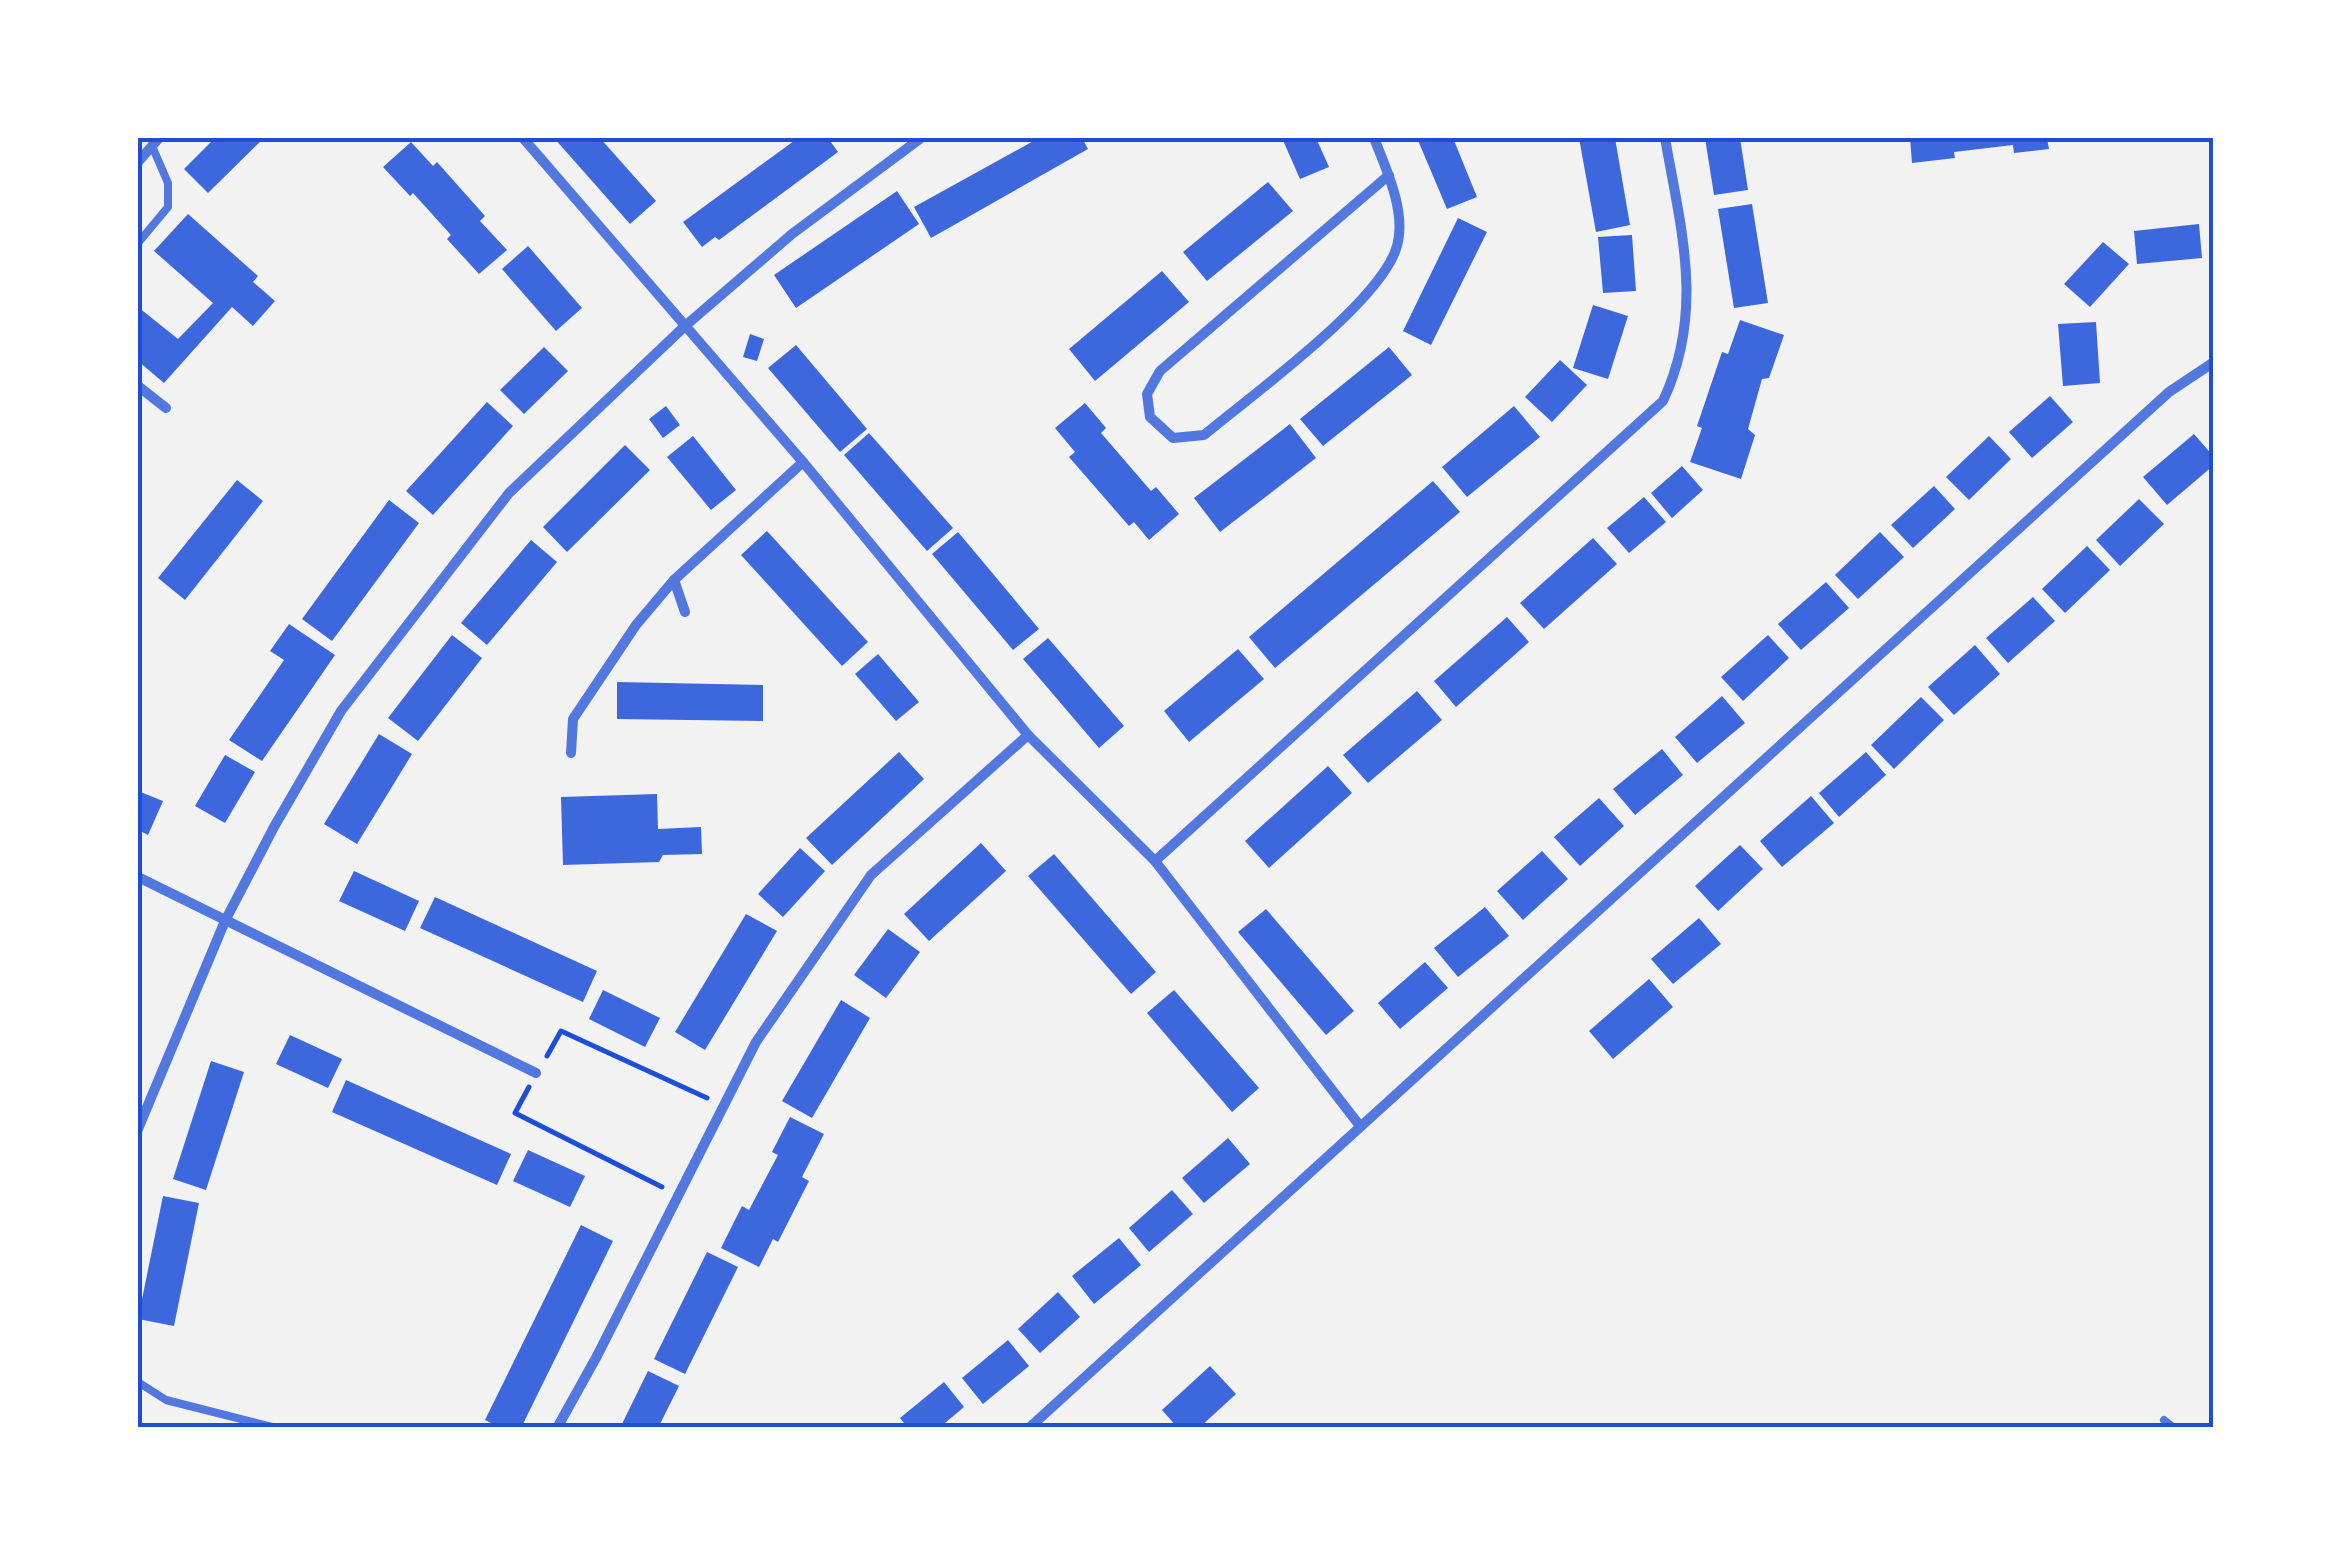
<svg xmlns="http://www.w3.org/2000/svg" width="2351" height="1565" font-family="Signika,sans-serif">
  <rect width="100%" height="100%" fill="#f2f2f2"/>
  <g fill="#3d67dc">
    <path d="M215,138H264L208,193L184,169Z"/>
    <path d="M554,138H600L656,201L630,224Z"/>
    <path d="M798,138H828L838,152L719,240L715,237L702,247L683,222Z"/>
    <path d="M1039,138H1082L1088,149L931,238L914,207Z"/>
    <path d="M1282,138H1316L1329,167L1300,179Z"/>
    <path d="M1417,138H1453L1477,197L1447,209Z"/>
    <path d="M1579,138H1615L1630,225L1596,232Z"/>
    <path d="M1705,138H1740L1748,190L1714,195Z"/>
    <path d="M1910,138H2047L2049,149L2014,153L2013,145L1954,152L1955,158L1912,163Z"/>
    <path d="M411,142L433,166L437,162L485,216L480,221L507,250L479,274L447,239L451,235L413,193L410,196L383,167Z"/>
    <path d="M1268,182L1293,211L1207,281L1183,252Z"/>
    <path d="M897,191L919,224L796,308L774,275Z"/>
    <path d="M1752,204L1768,303L1734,308L1718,209Z"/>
    <path d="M188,214L258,276L253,282L275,301L253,326L232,307L164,383L138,361V307L178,339L213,303L154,251Z"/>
    <path d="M1458,218L1487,232L1431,345L1403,331Z"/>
    <path d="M2199,224L2202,258L2137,264L2134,231Z"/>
    <path d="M1632,235L1636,291L1603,293L1598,237Z"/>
    <path d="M2103,242L2129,264L2090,307L2064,284Z"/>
    <path d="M528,246L582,308L556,331L502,269Z"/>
    <path d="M1162,271L1189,302L1095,381L1069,349Z"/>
    <path d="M1593,305L1628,316L1608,379L1573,368Z"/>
    <path d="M1740,320L1784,335L1769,378L1762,379L1748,429L1755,435L1741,479L1690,462L1702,428L1697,426L1722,352L1728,354Z"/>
    <path d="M2096,322L2100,383L2063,386L2058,324Z"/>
    <path d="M750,334L764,339L757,361L743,357Z"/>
    <path d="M796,345L867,429L840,452L768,368Z"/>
    <path d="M544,347L568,371L524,414L500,390Z"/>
    <path d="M1389,347L1412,375L1323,446L1300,419Z"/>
    <path d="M1560,360L1587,385L1552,422L1525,397Z"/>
    <path d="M2050,396L2073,422L2032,458L2009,432Z"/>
    <path d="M487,402L513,426L433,515L406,491Z"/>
    <path d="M1085,403L1106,428L1101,433L1151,491L1156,487L1179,514L1149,540L1134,522L1129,526L1069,457L1075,452L1055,428Z"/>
    <path d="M666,406L680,425L663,438L649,419Z"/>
    <path d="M1514,406L1540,437L1467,497L1442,467Z"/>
    <path d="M1290,424L1316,458L1220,532L1194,498Z"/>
    <path d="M869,433L953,528L927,551L844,455Z"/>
    <path d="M2194,434L2214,457V465L2167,505L2143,477Z"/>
    <path d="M693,436L736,490L711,510L667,457Z"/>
    <path d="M1989,436L2011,459L1969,500L1946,477Z"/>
    <path d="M625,445L650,470L567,552L543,527Z"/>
    <path d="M1682,466L1703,490L1672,518L1651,493Z"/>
    <path d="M237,480L263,501L185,600L158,578Z"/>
    <path d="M1433,481L1460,512L1275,668L1249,637Z"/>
    <path d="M1934,486L1955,509L1913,548L1891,525Z"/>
    <path d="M1644,497L1666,522L1629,553L1607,528Z"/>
    <path d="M2139,499L2164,524L2120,566L2096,540Z"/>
    <path d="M389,500L419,523L332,641L302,619Z"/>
    <path d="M767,531L868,642L842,666L741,555Z"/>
    <path d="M958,532L1039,629L1013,650L932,554Z"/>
    <path d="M1880,532L1904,557L1858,599L1835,575Z"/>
    <path d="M1593,538L1617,564L1544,629L1520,603Z"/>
    <path d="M531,540L557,562L487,645L461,623Z"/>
    <path d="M2087,546L2110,570L2065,613L2042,589Z"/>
    <path d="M1826,582L1849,608L1801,650L1778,624Z"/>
    <path d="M2033,597L2055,621L2008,663L1986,638Z"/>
    <path d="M1507,617L1529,642L1456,707L1434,681Z"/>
    <path d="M289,624L335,655L262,761L229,740L284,660L270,651Z"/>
    <path d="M452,635L482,658L418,741L388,718Z"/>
    <path d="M1768,635L1789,658L1743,701L1721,677Z"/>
    <path d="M1048,638L1124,726L1099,748L1023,659Z"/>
    <path d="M1975,645L2000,674L1954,715L1928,687Z"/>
    <path d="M1238,649L1264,679L1189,742L1164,711Z"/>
    <path d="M878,654L919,702L896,721L855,674Z"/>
    <path d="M617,682L763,685V721L617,719Z"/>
    <path d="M1417,691L1442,720L1368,783L1343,755Z"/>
    <path d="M1722,696L1745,723L1697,763L1675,737Z"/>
    <path d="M1921,697L1944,720L1894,769L1871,745Z"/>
    <path d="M379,734L412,754L357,844L324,824Z"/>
    <path d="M1662,749L1683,775L1635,815L1613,789Z"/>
    <path d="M899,752L924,779L832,865L806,838Z"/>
    <path d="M1866,752L1886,775L1839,817L1819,793Z"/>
    <path d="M225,755L255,772L225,823L195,806Z"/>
    <path d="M1328,766L1352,793L1269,868L1245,841Z"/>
    <path d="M138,791L163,801L148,835L138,830Z"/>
    <path d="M657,794L658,829L701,827L702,854L663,855L659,862L563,865L561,797Z"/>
    <path d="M1811,796L1834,823L1782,867L1760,841Z"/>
    <path d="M1599,798L1624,826L1580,866L1554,837Z"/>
    <path d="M981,843L1006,871L929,941L904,914Z"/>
    <path d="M1740,845L1763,869L1718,911L1695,886Z"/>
    <path d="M800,848L825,871L783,917L758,894Z"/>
    <path d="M1542,851L1568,879L1523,920L1497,891Z"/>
    <path d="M1054,854L1156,972L1131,994L1028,876Z"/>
    <path d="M354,871L419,901L405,931L339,901Z"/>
    <path d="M435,897L597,971L583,1002L420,928Z"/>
    <path d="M1485,907L1509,936L1458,977L1434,948Z"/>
    <path d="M1266,909L1354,1011L1326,1035L1238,932Z"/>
    <path d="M746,914L777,931L705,1050L675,1032Z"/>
    <path d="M1699,918L1721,944L1673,984L1651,959Z"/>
    <path d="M888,929L920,952L886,998L854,975Z"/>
    <path d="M1425,962L1448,988L1400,1029L1378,1003Z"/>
    <path d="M1649,979L1673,1007L1613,1059L1589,1031Z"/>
    <path d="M603,990L660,1018L645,1047L589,1019Z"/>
    <path d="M1174,990L1259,1088L1232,1112L1147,1013Z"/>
    <path d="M841,1000L870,1018L812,1118L782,1101Z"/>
    <path d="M290,1035L342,1059L328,1088L276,1064Z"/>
    <path d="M211,1061L244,1072L206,1190L173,1179Z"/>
    <path d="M346,1080L511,1154L497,1185L332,1112Z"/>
    <path d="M790,1117L824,1134L802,1177L809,1181L778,1242L773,1239L759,1267L721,1248L742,1206L749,1210L778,1155L772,1152Z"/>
    <path d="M1228,1138L1250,1164L1204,1203L1182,1178Z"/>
    <path d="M528,1150L585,1176L570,1207L513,1181Z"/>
    <path d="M1172,1190L1193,1214L1149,1252L1129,1228Z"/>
    <path d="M163,1196L199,1203L174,1326L138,1319Z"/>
    <path d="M581,1225L613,1241L521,1428H501L485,1420Z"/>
    <path d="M1119,1238L1141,1265L1094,1304L1072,1276Z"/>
    <path d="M707,1252L738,1267L685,1374L654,1359Z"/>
    <path d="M1058,1292L1080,1317L1040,1353L1018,1329Z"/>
    <path d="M1008,1340L1029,1366L983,1404L962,1378Z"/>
    <path d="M1210,1366L1236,1394L1199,1428H1178L1162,1410Z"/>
    <path d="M648,1371L679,1386L658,1428H620Z"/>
    <path d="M944,1382L964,1407L939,1428H908L900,1418Z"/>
  </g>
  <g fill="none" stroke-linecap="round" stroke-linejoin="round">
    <g stroke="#1d4ed8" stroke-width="5">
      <path d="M547,1056L561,1031L707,1098"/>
      <path d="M529,1087L515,1113L662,1187"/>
    </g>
    <g stroke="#5277de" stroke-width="8">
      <path d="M138,243L168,207V183L152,146"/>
      <path d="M138,1382L166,1400L272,1427"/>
      <path d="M2164,1420L2174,1428"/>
    </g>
    <g stroke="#5277de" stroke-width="10">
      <path d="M523,138L803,462L1028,735L1155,861L1360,1126"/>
      <path d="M1374,138C1386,169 1408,214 1396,249C1378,304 1252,395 1204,435L1173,438L1150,417L1147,394L1160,371L1389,175"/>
      <path d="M138,162L159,138"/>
      <path d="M138,386L166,408"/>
      <path d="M674,580L685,612"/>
      <path d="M571,753L573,719L636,625L674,580L803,462"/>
      <path d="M1155,861L1663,401C1705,311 1681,230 1665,138"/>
      <path d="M138,877L536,1073"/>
      <path d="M138,1129L225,921L274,827L341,711L509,493L685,326L792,234L921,138"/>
      <path d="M557,1428L597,1356L756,1042L871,875L1028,735"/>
      <path d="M1029,1428L2169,392L2214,362"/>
    </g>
  </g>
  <rect width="2351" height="1565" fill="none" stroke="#ffffff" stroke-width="280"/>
  <rect x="140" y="140" width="2071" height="1285" fill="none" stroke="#1d4ed8" stroke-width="4"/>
</svg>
